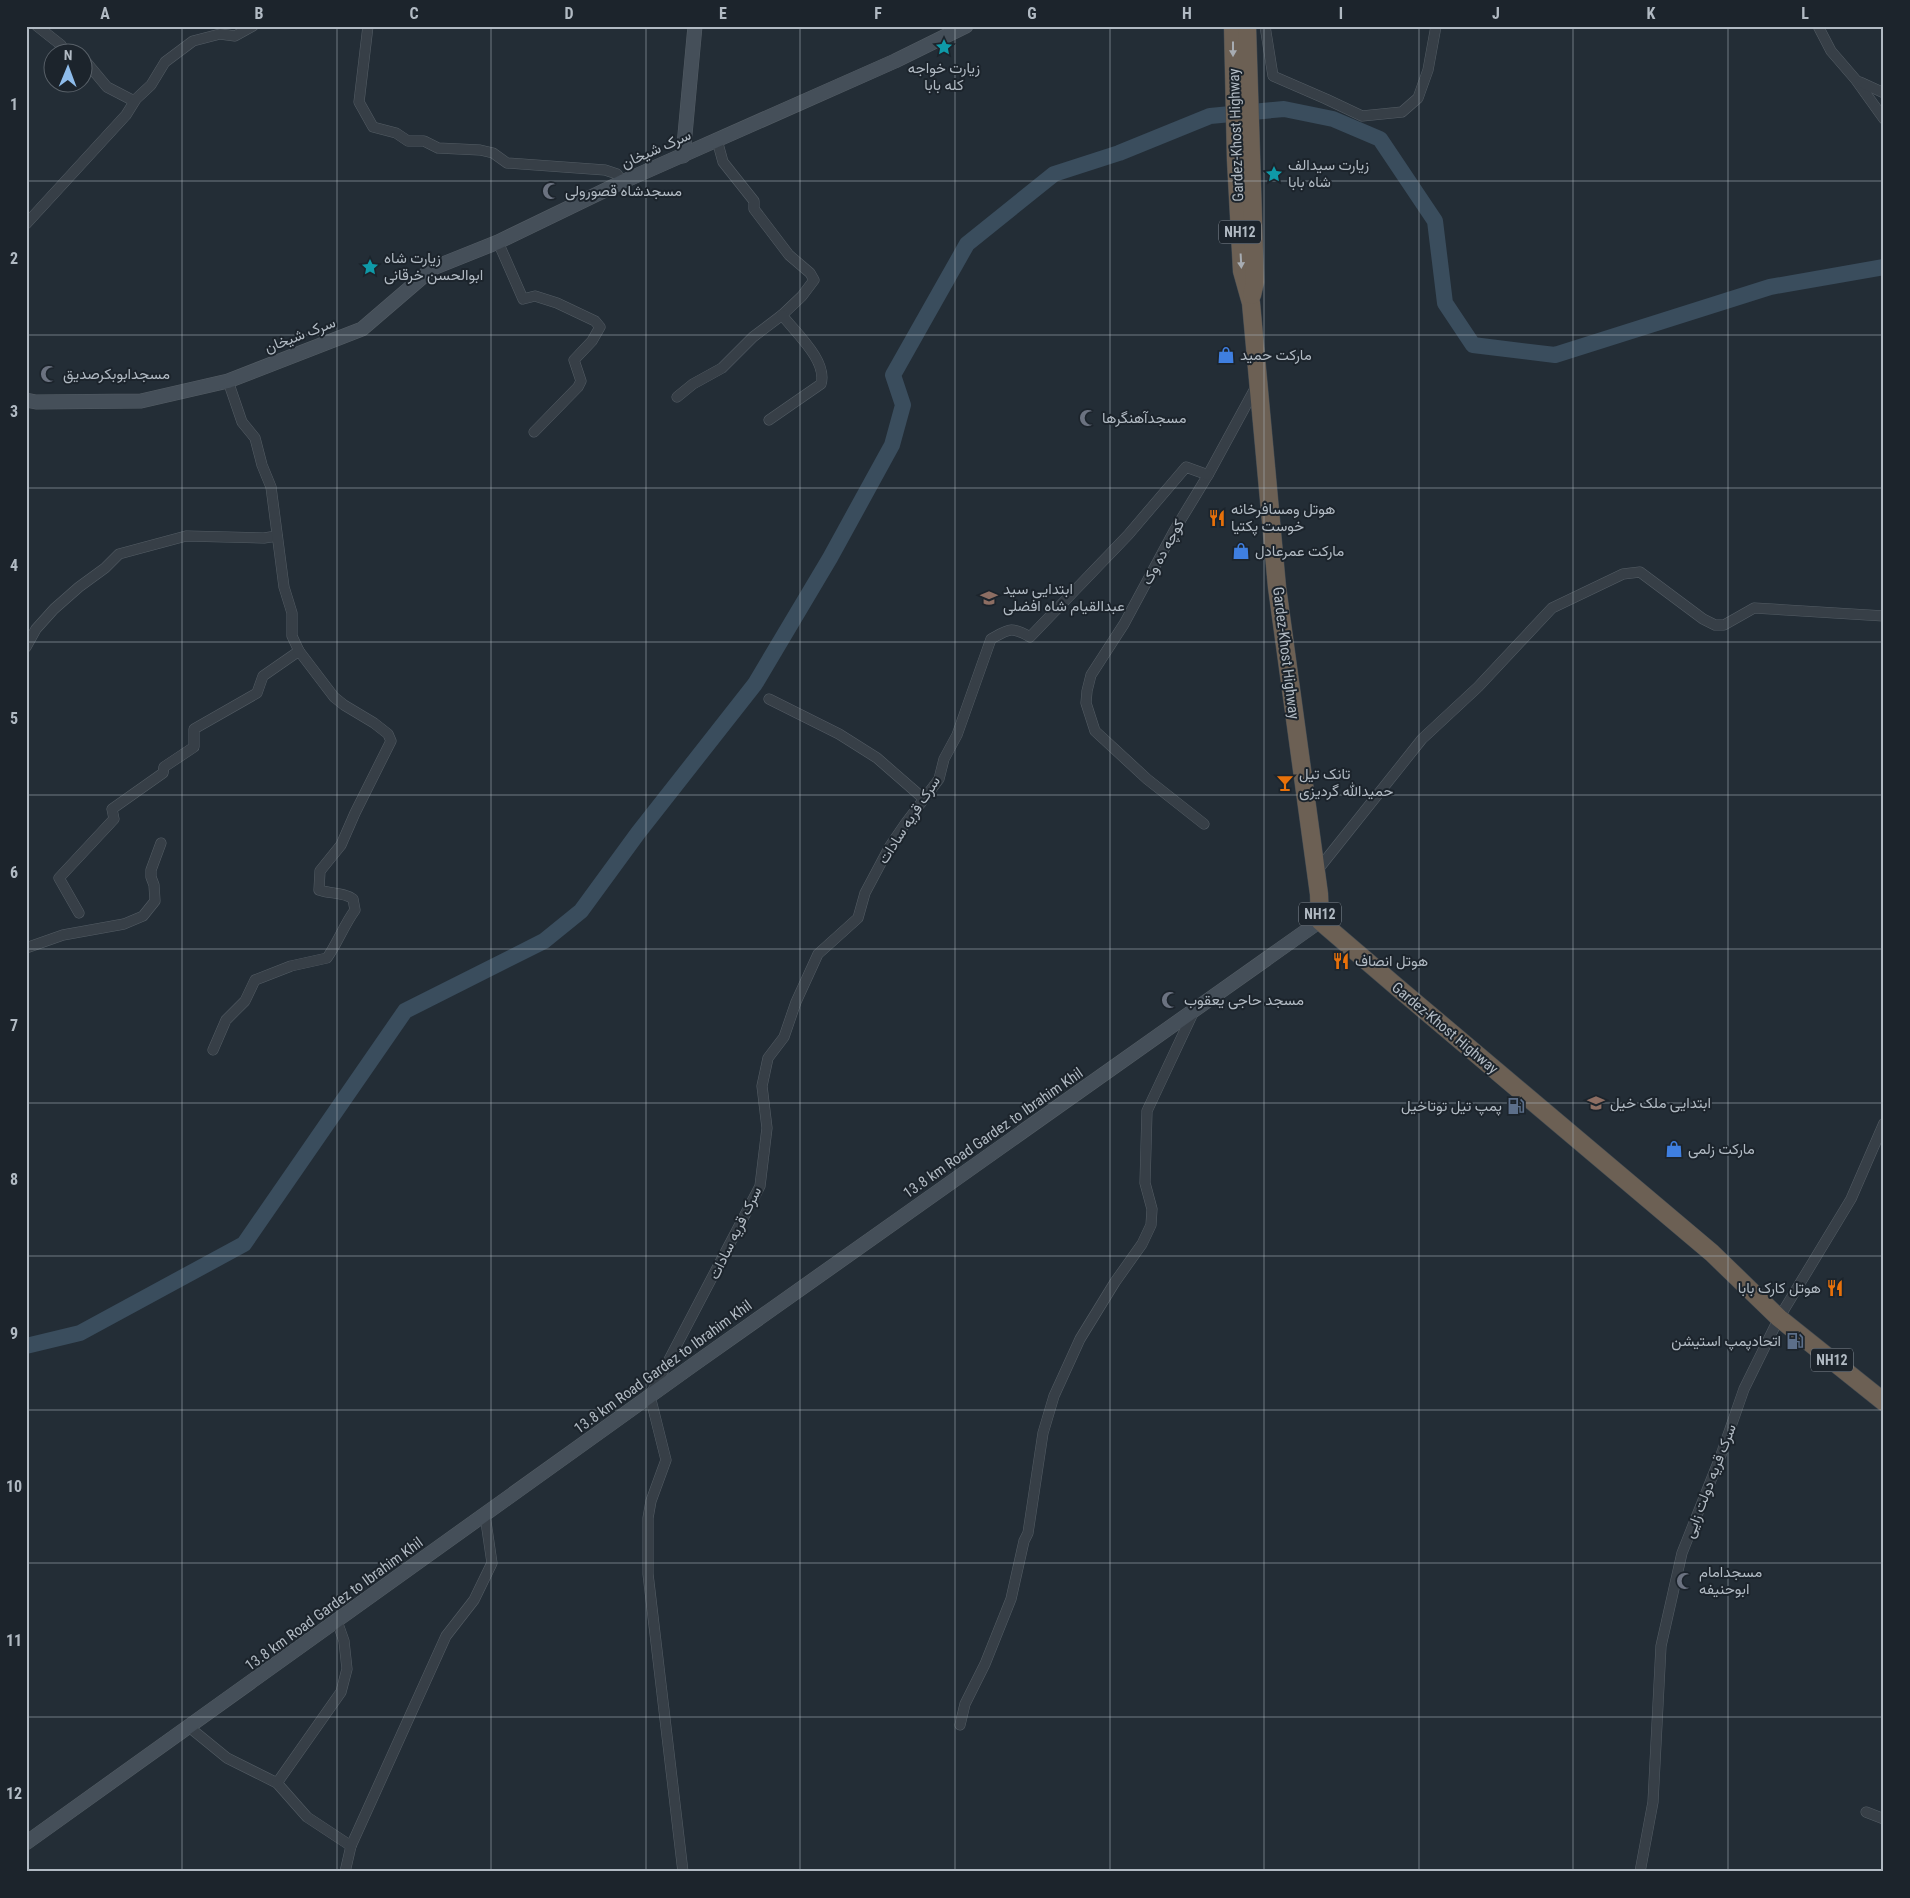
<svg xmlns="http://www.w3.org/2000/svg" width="1910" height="1898" font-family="'Roboto Condensed',Vazirmatn,sans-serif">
  <rect width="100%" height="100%" fill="#232d36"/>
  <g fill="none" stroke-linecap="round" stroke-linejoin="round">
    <path stroke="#3a4d5d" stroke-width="16" d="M26,1346L80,1333L244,1244L405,1011L544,941L581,911L638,833L755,684L830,558L892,445L903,405L893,375L967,244L1054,174L1119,153L1210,116L1284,109L1333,119L1380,139L1435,221L1445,303L1473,345L1555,355L1770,287L1884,267"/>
    <g stroke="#545d65" stroke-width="11">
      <g id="street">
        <path d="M37,26L61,45L65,52"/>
        <path d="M368,26L359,102L373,127L396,133L408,141H424L438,148L480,150L493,153L507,163L605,170L617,174L622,182"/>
        <path d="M1265,26L1273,76L1326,99L1362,116L1402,112L1418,98L1428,70L1436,26"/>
        <path d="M1818,26L1831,51L1856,80L1884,119"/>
        <path d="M82,61L87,63L107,87L134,101"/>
        <path d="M1860,82L1884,93"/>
        <path d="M26,224L126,115L136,99L151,85L165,62L193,41L220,34L235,36L253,26"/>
        <path d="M498,242L523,299L535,296L557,303L595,321L600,327L592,341L574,360L581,381L578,387L534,432"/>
        <path d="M677,397L693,384L722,368L753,337L782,315L802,296L814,280L810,273L789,255L754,209V201L723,162L717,140"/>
        <path d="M769,420L821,384C828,361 795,332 782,315"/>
        <path d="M26,647L36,629L54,609L79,587L105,568L119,554L186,536L264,538L277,536"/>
        <path d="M769,699L839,734L877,758L924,799"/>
        <path d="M1204,824L1147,779L1095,731L1086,703L1087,691L1091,675L1124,624L1174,531L1208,475L1257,385"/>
        <path d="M1316,872L1422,739L1478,687L1552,608L1623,574L1640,572L1703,619L1715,625H1724L1754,608L1884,616"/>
        <path d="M79,913L59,878L114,819L112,809L163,773L164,767L194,747V729L257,693L263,676L299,651"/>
        <path d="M26,948L63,935L124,924L143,916L155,901L154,885L151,877V870L161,843"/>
        <path d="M213,1050L226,1020L245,1001L255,980L291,966L327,958C338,942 344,925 355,910L353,899C344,892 330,894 319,890L320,871L341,845L355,813L391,741L388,734L374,723L344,705L334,697L299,651L292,636V613L284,587L271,487L262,465L255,438L242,422L228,381"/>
        <path d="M960,1725L965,1704L985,1664L1011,1599L1024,1541L1028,1533L1043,1433L1054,1396L1080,1339L1115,1282L1142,1244L1151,1225L1152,1209L1145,1183L1147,1111L1194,1011"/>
        <path d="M189,1727L227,1758L277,1783L307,1817L351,1846"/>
        <path d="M277,1783L341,1692L347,1669L344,1641L337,1621"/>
        <path d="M1866,1812L1884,1819"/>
        <path d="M345,1872L351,1846L446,1636L474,1600L492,1563L485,1515"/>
        <path d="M683,1872L648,1574V1518L651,1501L666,1460L650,1396L760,1186L767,1128L762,1086L768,1058L784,1037L796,1002L818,954L858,918L865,893L890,846L905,824L939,779L944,759L957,735L991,639C1009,629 1011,626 1030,637L1128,535L1186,467L1208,475"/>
        <path d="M1640,1872L1653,1802L1661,1646L1682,1553L1721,1455L1744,1389L1779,1318L1851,1199L1884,1123"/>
      </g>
    </g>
    <g stroke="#545d65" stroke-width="15">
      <g id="secondary">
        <path d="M683,156L695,26"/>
        <path d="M26,400L36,402L141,401L228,381L362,329L433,268L498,242L622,182L895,61L966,26"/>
        <path d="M26,1843L693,1365L1320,921"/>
      </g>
    </g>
    <g stroke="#414a52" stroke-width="19">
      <g id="highway">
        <path d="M1233,26L1236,160L1242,271L1251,303L1277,587L1319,894L1320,921L1397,987L1712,1253L1779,1318L1884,1402"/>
        <path d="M1247,26L1255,282L1252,295"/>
      </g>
    </g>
    <use href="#street" stroke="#373f47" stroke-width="10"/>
    <use href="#secondary" stroke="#454f59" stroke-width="14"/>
    <use href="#highway" stroke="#6c6054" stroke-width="18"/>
  </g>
  <defs><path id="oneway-solid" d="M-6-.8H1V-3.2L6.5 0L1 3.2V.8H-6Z" transform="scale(1.25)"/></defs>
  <g fill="#a7acb2">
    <use href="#oneway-solid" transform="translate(1233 49) rotate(90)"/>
    <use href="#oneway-solid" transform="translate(1241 261) rotate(87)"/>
  </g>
  <path fill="none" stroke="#b1bac3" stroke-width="1" stroke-opacity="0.55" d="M182,26V1872M337,26V1872M491,26V1872M646,26V1872M800,26V1872M955,26V1872M1110,26V1872M1264,26V1872M1419,26V1872M1573,26V1872M1728,26V1872M26,181H1884M26,335H1884M26,488H1884M26,642H1884M26,795H1884M26,949H1884M26,1103H1884M26,1256H1884M26,1410H1884M26,1563H1884M26,1717H1884"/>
  <defs>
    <g id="sight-bare" transform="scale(1.35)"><path d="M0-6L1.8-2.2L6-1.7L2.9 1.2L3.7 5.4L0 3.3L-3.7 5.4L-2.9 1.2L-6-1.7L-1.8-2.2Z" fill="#0f9aa8" stroke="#1c242c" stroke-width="2.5" paint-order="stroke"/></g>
    <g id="mosque-bare" transform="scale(1.35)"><path d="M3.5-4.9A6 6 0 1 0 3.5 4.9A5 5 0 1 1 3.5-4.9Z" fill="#6b7280" stroke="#1c242c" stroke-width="2.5" paint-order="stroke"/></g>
    <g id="shop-bare" transform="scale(1.35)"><path d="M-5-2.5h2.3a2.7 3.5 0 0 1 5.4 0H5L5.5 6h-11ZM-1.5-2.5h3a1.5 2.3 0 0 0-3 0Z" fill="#3f7fe0" stroke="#1c242c" stroke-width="2.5" paint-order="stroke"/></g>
    <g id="restaurant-bare" transform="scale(1.35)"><path d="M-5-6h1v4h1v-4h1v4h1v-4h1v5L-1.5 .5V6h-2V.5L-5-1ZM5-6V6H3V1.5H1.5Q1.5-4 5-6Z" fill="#e8710a" stroke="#1c242c" stroke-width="2.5" paint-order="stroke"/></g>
    <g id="school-bare" transform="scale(1.35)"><path d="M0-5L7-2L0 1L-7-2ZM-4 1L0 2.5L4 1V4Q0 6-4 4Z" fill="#8d6e63" stroke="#1c242c" stroke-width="2.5" paint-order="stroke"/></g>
    <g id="bar-bare" transform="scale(1.35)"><path d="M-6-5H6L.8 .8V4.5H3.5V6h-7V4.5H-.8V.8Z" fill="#e8710a" stroke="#1c242c" stroke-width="2.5" paint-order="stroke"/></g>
    <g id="fuel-bare" transform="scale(1.35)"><path d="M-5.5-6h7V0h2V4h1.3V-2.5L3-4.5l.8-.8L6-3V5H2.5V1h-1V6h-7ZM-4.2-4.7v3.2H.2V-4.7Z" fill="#5c6f8a" stroke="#1c242c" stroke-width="2.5" paint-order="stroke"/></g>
  </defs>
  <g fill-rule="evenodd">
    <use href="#sight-bare" x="944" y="47"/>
    <use href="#sight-bare" x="1274" y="174"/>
    <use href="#mosque-bare" x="551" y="191"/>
    <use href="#sight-bare" x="370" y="267"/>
    <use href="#shop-bare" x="1226" y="355"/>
    <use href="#mosque-bare" x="49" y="374"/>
    <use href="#mosque-bare" x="1088" y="418"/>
    <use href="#restaurant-bare" x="1217" y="518"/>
    <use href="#shop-bare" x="1241" y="551"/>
    <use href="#school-bare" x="989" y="598"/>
    <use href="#bar-bare" x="1285" y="783"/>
    <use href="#restaurant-bare" x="1341" y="961"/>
    <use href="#mosque-bare" x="1170" y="1000"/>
    <use href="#school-bare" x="1596" y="1103"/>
    <use href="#fuel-bare" x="1516" y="1106"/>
    <use href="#shop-bare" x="1674" y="1149"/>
    <use href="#restaurant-bare" x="1835" y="1288"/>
    <use href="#fuel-bare" x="1795" y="1341"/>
    <use href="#mosque-bare" x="1685" y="1581"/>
  </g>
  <g text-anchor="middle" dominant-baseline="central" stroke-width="4" stroke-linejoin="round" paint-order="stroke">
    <g fill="#1c242c" stroke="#848d96" stroke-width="1">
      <rect x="1219" y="220.5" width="42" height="23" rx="4"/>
      <rect x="1299" y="902.5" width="42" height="23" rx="4"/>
      <rect x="1811" y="1348.5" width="42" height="23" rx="4"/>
    </g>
    <g font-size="14" font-weight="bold" fill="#b1bac3">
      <text x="1240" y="232">NH12</text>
      <text x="1320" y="914">NH12</text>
      <text x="1832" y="1360">NH12</text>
    </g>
    <g font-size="15" fill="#b1bac3" stroke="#1c242c" text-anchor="start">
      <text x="944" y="68" text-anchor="middle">زیارت خواجه<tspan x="944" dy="17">کله بابا</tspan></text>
      <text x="1288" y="165">زیارت سیدالف<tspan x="1288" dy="17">شاه بابا</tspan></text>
      <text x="565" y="191">مسجدشاه قصورولی</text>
      <text x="384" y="258">زیارت شاه<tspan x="384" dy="17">ابوالحسن خرقانی</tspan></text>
      <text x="1240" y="355">مارکت حمید</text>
      <text x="63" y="374">مسجدابوبکرصدیق</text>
      <text x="1102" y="418">مسجدآهنگرها</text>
      <text x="1231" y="509">هوتل ومسافرخانه<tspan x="1231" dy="17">خوست پکتیا</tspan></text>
      <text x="1255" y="551">مارکت عمرعادل</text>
      <text x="1003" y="589">ابتدایی سید<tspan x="1003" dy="17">عبدالقیام شاه افضلی</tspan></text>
      <text x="1299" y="774">تانک تیل<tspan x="1299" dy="17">حمیدالله گردیزی</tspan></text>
      <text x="1355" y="961">هوتل انصاف</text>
      <text x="1184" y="1000">مسجد حاجی یعقوب</text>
      <text x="1610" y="1103">ابتدایی ملک خیل</text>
      <text x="1502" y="1106" text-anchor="end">پمپ تیل توتاخیل</text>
      <text x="1688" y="1149">مارکت زلمی</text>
      <text x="1821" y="1288" text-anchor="end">هوتل کارک بابا</text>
      <text x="1781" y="1341" text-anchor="end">اتحادپمپ استیشن</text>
      <text x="1699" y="1572">مسجدامام<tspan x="1699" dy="17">ابوحنیفه</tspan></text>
    </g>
    <g font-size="15" fill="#b1bac3" stroke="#1c242c">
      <text transform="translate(1236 135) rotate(-92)">Gardez-Khost Highway</text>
      <text transform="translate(656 149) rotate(-24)">سرک شیخان</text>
      <text transform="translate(300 335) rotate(-21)">سرک شیخان</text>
      <text transform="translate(1163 552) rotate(-61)">کوچه ده وک</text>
      <text transform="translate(1286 653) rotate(83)">Gardez-Khost Highway</text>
      <text transform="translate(909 820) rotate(-57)">سرک قریه سادات</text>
      <text transform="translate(1445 1028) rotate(40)">Gardez-Khost Highway</text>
      <text transform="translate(993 1133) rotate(-35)">13.8 km Road Gardez to Ibrahim Khil</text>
      <text transform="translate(735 1233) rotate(-64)">سرک قریه سادات</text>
      <text transform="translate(663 1367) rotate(-36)">13.8 km Road Gardez to Ibrahim Khil</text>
      <text transform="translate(1710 1481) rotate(-69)">سرک قریه دولت زایی</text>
      <text transform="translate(334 1604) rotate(-36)">13.8 km Road Gardez to Ibrahim Khil</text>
    </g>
  </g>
  <rect width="1910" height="1898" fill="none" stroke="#1c242c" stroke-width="55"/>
  <g transform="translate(68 68) rotate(1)"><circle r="24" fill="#1c242c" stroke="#586068"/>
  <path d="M0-4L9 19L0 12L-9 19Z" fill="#8ebceb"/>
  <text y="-8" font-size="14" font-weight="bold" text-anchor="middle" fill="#b1bac3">N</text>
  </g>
  <rect x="28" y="28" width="1854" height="1842" fill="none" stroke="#b1bac3" stroke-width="2"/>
  <g font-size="16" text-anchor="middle" font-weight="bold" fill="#b1bac3">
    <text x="105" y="19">A</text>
    <text x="259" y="19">B</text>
    <text x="414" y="19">C</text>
    <text x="569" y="19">D</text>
    <text x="723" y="19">E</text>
    <text x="878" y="19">F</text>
    <text x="1032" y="19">G</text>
    <text x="1187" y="19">H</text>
    <text x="1341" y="19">I</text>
    <text x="1496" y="19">J</text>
    <text x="1651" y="19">K</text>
    <text x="1805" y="19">L</text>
    <text x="14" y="110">1</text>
    <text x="14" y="264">2</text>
    <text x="14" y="417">3</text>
    <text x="14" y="571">4</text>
    <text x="14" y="724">5</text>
    <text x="14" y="878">6</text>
    <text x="14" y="1031">7</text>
    <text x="14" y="1185">8</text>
    <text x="14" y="1339">9</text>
    <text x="14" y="1492">10</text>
    <text x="14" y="1646">11</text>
    <text x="14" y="1799">12</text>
  </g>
</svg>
